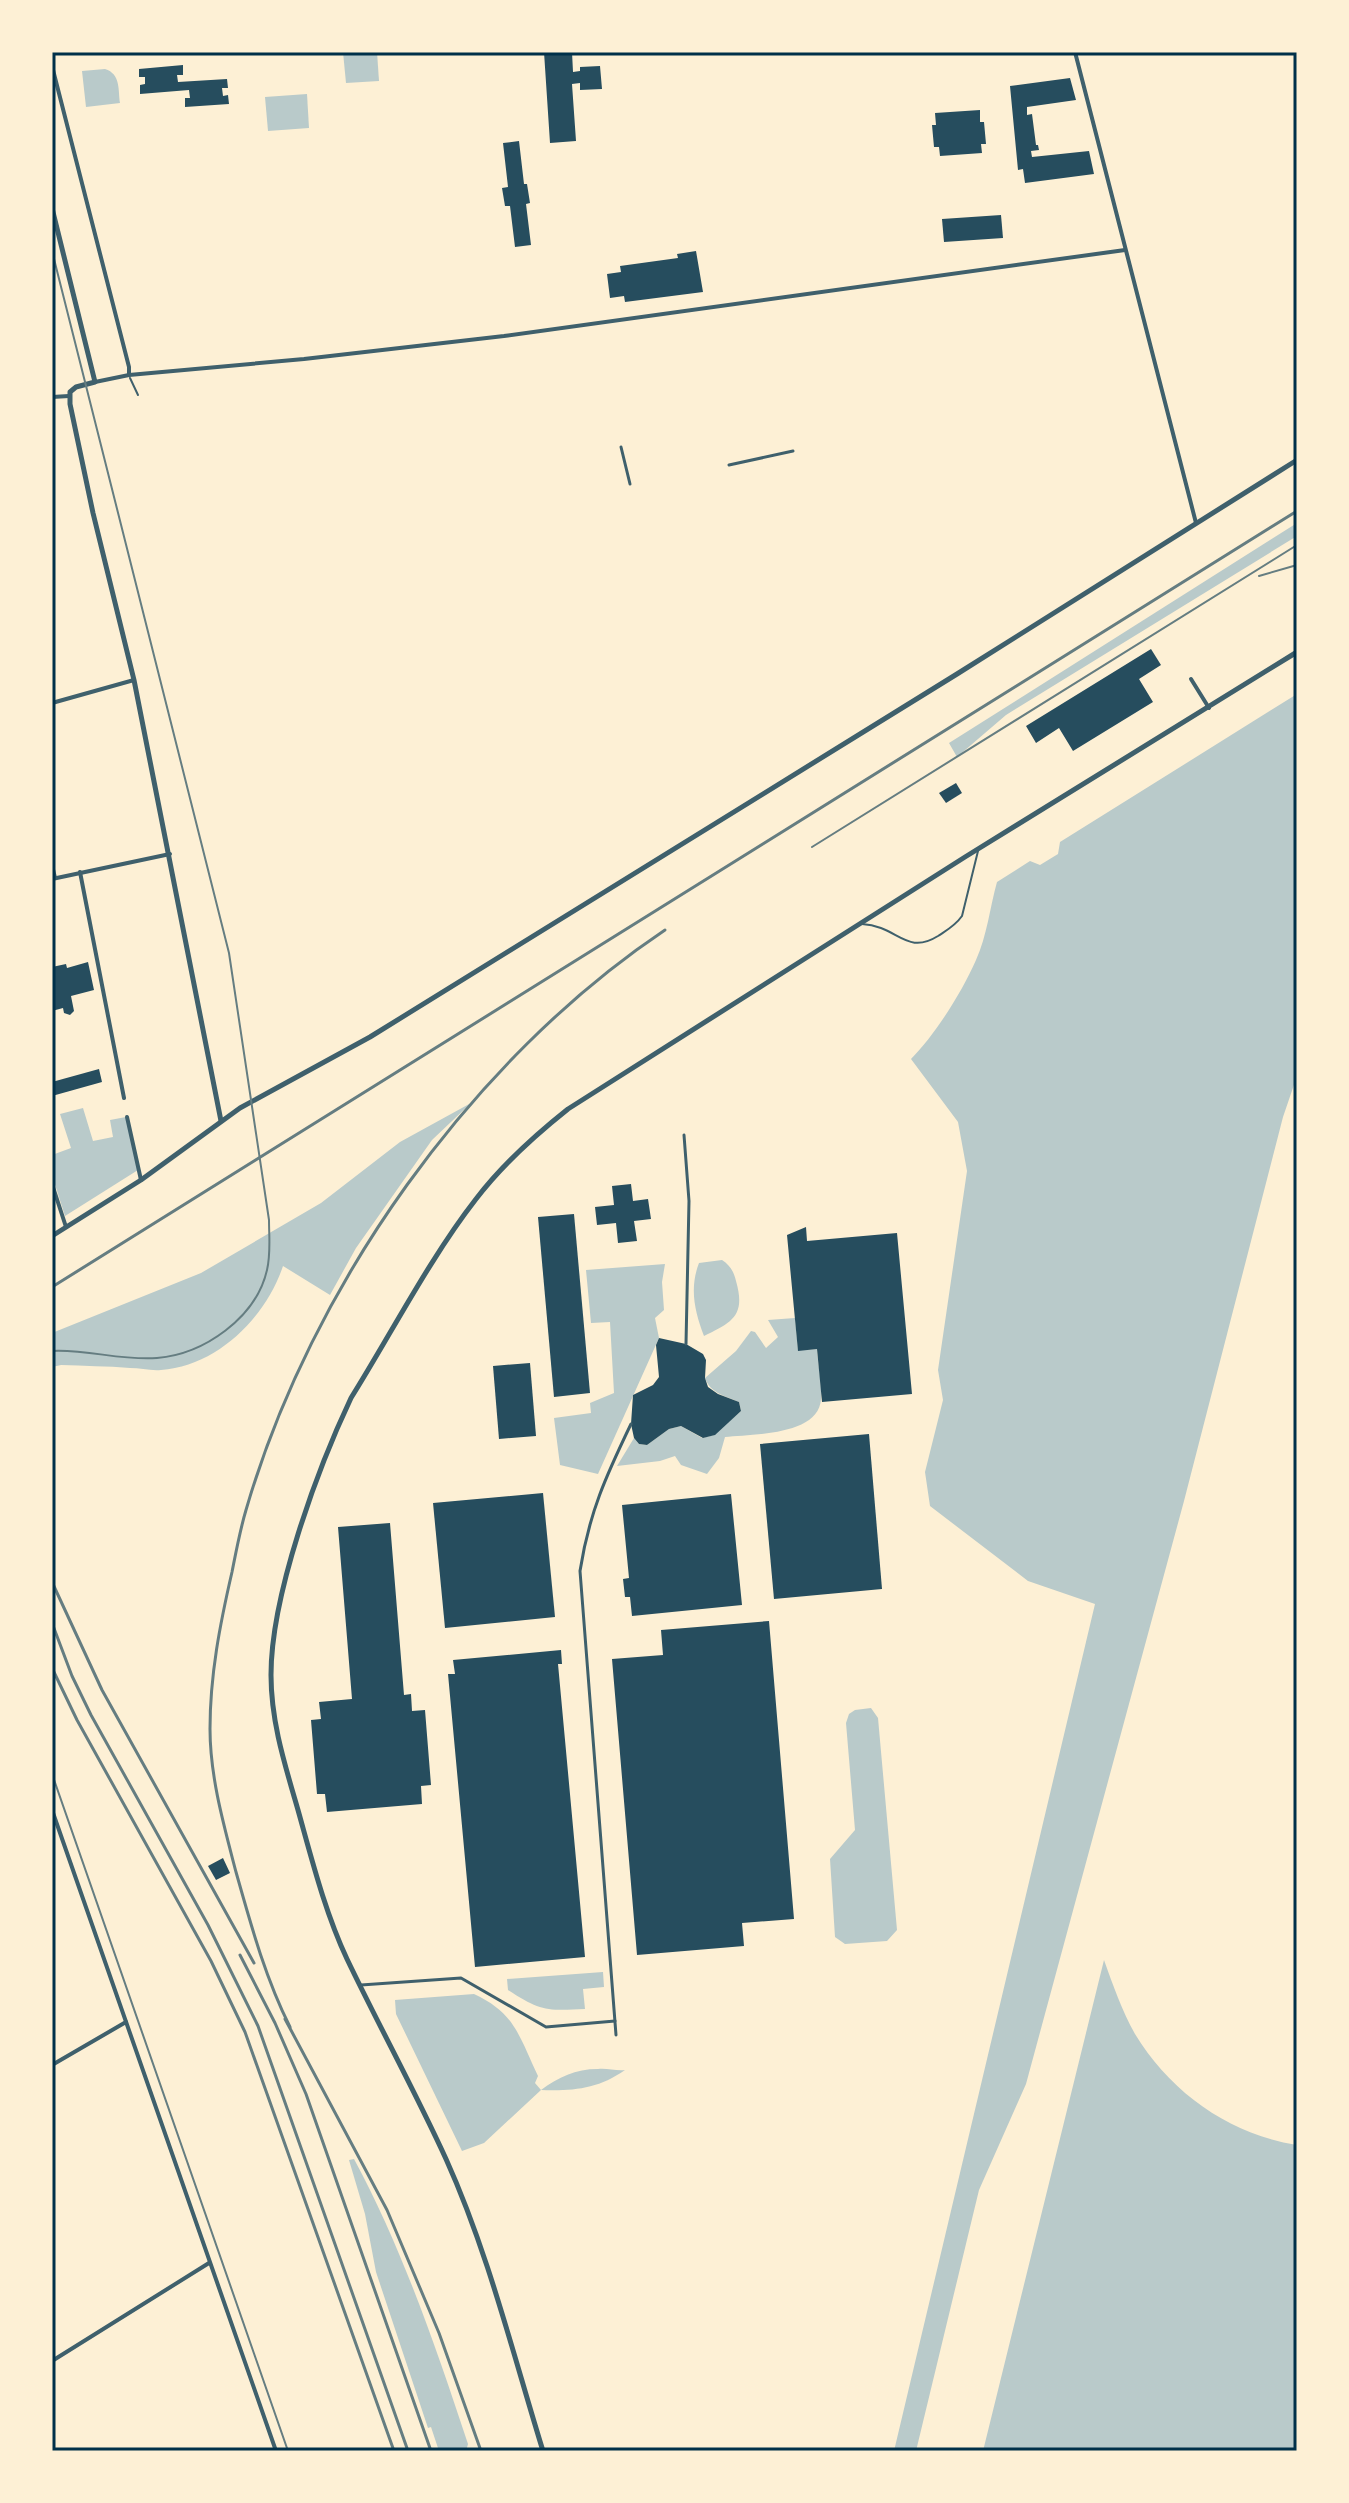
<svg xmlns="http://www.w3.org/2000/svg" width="1349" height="2503" font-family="Inter,sans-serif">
  <rect width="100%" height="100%" fill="#fdf0d5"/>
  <g fill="#b9caca">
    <path d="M343,52H377L379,81L346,83Z"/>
    <path d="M105,69C121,74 118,90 120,103L86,107L82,71Z"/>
    <path d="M307,94L309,128L268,131L265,97Z"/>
    <path d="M1297,523V536L1006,715L957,757L949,743Z"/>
    <path d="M1297,694V1076L1283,1117L1184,1501L1026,2084L979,2190L916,2451H894L1095,1604L1028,1581L930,1506L925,1472L943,1400L938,1370L967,1171L958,1122L911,1059C935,1035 962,992 976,960C987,936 990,907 997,882L1030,861L1040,865L1058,854L1060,842Z"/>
    <path d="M471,1103L432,1140L356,1248L330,1295L283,1266C266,1317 218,1366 161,1370C151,1371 140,1368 130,1368C107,1366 84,1366 61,1365L52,1367V1333L201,1273L321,1203L400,1142Z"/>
    <path d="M83,1108L93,1141L113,1137L110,1120L126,1117L138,1170L65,1216L52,1175V1155L71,1148L60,1114Z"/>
    <path d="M722,1260C730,1265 734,1272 736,1281C746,1316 732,1322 704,1336C695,1312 689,1289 699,1263Z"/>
    <path d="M665,1264L662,1282L664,1310L655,1318L659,1338L598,1474L560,1465L554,1418L591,1413L590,1403L614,1393L610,1322L591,1323L586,1270Z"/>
    <path d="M795,1318L798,1350L817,1349C818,1365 822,1383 821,1399C819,1436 751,1434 725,1437L719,1458L707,1474L681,1465L675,1456L660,1461L617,1466L634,1438L639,1444L647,1445L669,1429L681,1426L702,1438L714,1435L741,1411L739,1402C725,1396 710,1393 705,1378L736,1351L751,1331L755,1332L766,1348L778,1337L768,1320Z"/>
    <path d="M871,1708L878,1718L897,1930L887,1941L845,1944L835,1937L830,1859L855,1830L846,1723L849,1714L855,1710Z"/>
    <path d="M1104,1960C1113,1985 1122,2011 1135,2034C1171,2093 1229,2134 1297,2145V2451H983Z"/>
    <path d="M603,1972L604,1987L583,1989L585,2009C547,2011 540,2011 508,1990L507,1979Z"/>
    <path d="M474,1994C515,2013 519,2036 538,2076L535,2083L541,2090C559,2077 575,2069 598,2069C607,2068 616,2071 625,2070C598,2089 574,2091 541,2090L484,2143L462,2151L396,2014L395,2000Z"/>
    <path d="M354,2159C402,2248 436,2347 468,2444L466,2451H439L431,2427L428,2428L376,2272L365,2214L349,2160Z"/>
  </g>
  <g fill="#264d5e">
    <path d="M544,52H572L573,72L580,71V67L600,66L602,89L580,90V83L572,84L576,141L550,143Z"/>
    <path d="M183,65V75H177L178,82L227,79L228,88H222L223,96L228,95L229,104L185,107V98H190L189,90L140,94V85L145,84V77H139V69Z"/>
    <path d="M1070,78L1076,100L1027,107V115L1032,114L1036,145H1038L1039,150L1031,151L1032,157L1089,151L1094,174L1025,183L1023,169L1018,170L1010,86Z"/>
    <path d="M980,110V122H984L986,144H981L982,153L940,156L939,147H934L932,125H936L935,113Z"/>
    <path d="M519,141L524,184H527L530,203L526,204L531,245L515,247L510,206H505L502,188L508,187L503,143Z"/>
    <path d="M1001,215L1003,238L944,242L942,219Z"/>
    <path d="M696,251L703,292L625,302L624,296L610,298L607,274L621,272L620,266L678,258L677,254Z"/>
    <path d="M1151,649L1161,665L1139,679L1153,702L1073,751L1059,728L1036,743L1026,726Z"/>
    <path d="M956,783L962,793L946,803L939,793Z"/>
    <path d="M88,962L94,990L71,996L74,1011L70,1015L64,1013L63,1008L52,1011V967L66,964L67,968Z"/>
    <path d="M99,1069L102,1082L52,1096V1082Z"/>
    <path d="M631,1184L633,1201L648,1199L651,1219L634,1221L637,1241L618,1243L616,1223L597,1225L595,1207L614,1205L612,1186Z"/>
    <path d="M574,1214L590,1393L554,1397L538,1217Z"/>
    <path d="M806,1227L807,1241L897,1233L912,1394L822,1402L817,1349L798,1351L787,1235Z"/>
    <path d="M659,1338L686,1344L703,1354L706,1360L705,1378L708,1387L718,1394L739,1402L741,1411L715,1435L703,1438L681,1426L669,1429L647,1445L639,1444L634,1438L631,1424L633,1395L653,1385L659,1377L656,1345Z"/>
    <path d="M530,1363L536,1436L499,1439L493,1366Z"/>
    <path d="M869,1434L882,1589L774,1599L760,1444Z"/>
    <path d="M543,1493L555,1617L445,1628L433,1503Z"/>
    <path d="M731,1494L742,1605L632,1616L630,1597H625L623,1579L629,1578L622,1505Z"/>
    <path d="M390,1523L404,1695L411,1694L412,1711L425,1710L431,1785L421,1786L422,1804L327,1812L325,1794H317L311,1720L321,1719L319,1702L352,1699L338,1527Z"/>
    <path d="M769,1621L794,1919L742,1923L744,1946L637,1955L612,1659L663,1655L661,1630Z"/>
    <path d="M561,1650L562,1664H558L585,1957L475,1967L448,1674H455L453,1660Z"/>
    <path d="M223,1858L230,1873L216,1880L208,1866Z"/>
  </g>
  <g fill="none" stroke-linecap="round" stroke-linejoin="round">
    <g stroke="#3f606c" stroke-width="2">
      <path d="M130,378L138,395"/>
      <path d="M862,924C898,926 906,956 938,936C947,930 955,926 962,916L978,851"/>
    </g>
    <g stroke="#3f606c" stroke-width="3">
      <path d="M621,447L630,484"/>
      <path d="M729,465L793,451"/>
      <path d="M684,1135L689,1201L686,1344"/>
      <path d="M361,1985L461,1978L546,2027L615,2021"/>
      <path d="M616,2035L580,1571C589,1513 606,1476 631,1424"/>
    </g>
    <g stroke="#3f606c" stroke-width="4">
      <path d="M1075,52L1196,523"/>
      <path d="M52,66L129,367V375"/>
      <path d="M95,382L129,375L304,359L504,336L1125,250"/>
      <path d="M52,397L69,396"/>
      <path d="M1191,679L1209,708"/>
      <path d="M52,703L134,680"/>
      <path d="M52,865L55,878"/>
      <path d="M80,872L124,1098"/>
      <path d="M52,879L170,854"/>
      <path d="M127,1117L141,1180"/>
      <path d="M52,1184L66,1227"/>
      <path d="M52,1810L276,2451"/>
      <path d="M52,2065L126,2022"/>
      <path d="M52,2361L209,2263"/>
    </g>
    <g stroke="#3f606c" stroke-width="5">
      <path d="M52,208L95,382L76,387L70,392V404L93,513L134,680L221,1121"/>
      <path d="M52,1236L141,1180L240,1108L370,1037L957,674L1297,460"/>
      <path d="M543,2451C513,2354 488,2252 446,2159C415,2091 379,2026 347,1959C325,1912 312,1860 298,1810C285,1765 271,1722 271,1675C271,1595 317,1470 351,1398C391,1334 430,1258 476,1199C502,1165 534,1136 568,1109L965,857L1297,652"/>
    </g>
    <g stroke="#657d81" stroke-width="2">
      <path d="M52,251L229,953L269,1220C269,1237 271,1253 267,1270C256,1318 204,1354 157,1358C122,1361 87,1349 52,1351"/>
      <path d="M1259,576L1297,565"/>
      <path d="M812,847L1297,545"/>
      <path d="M52,1774L288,2451"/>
    </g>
    <g stroke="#657d81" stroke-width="3">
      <path d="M52,1287L1297,511"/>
      <path d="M52,1582L102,1690L254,1963"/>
      <path d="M52,1623L72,1676L91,1715L208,1925L258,2026L408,2451"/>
      <path d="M52,1668L77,1720L211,1961L245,2032L394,2451"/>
      <path d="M240,1955L275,2023L306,2094L431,2451"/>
      <path d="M285,2019L387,2210L439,2333L481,2451"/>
      <path d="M290,2027C265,1977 251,1925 236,1872C224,1826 210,1777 210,1729C210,1675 220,1624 232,1572C236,1552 240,1530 246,1510C311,1286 471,1060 665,930"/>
    </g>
  </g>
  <rect width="1349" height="2503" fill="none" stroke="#fdf0d5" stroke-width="108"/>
  <rect x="54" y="54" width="1241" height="2395" fill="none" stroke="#003049" stroke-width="3"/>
</svg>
